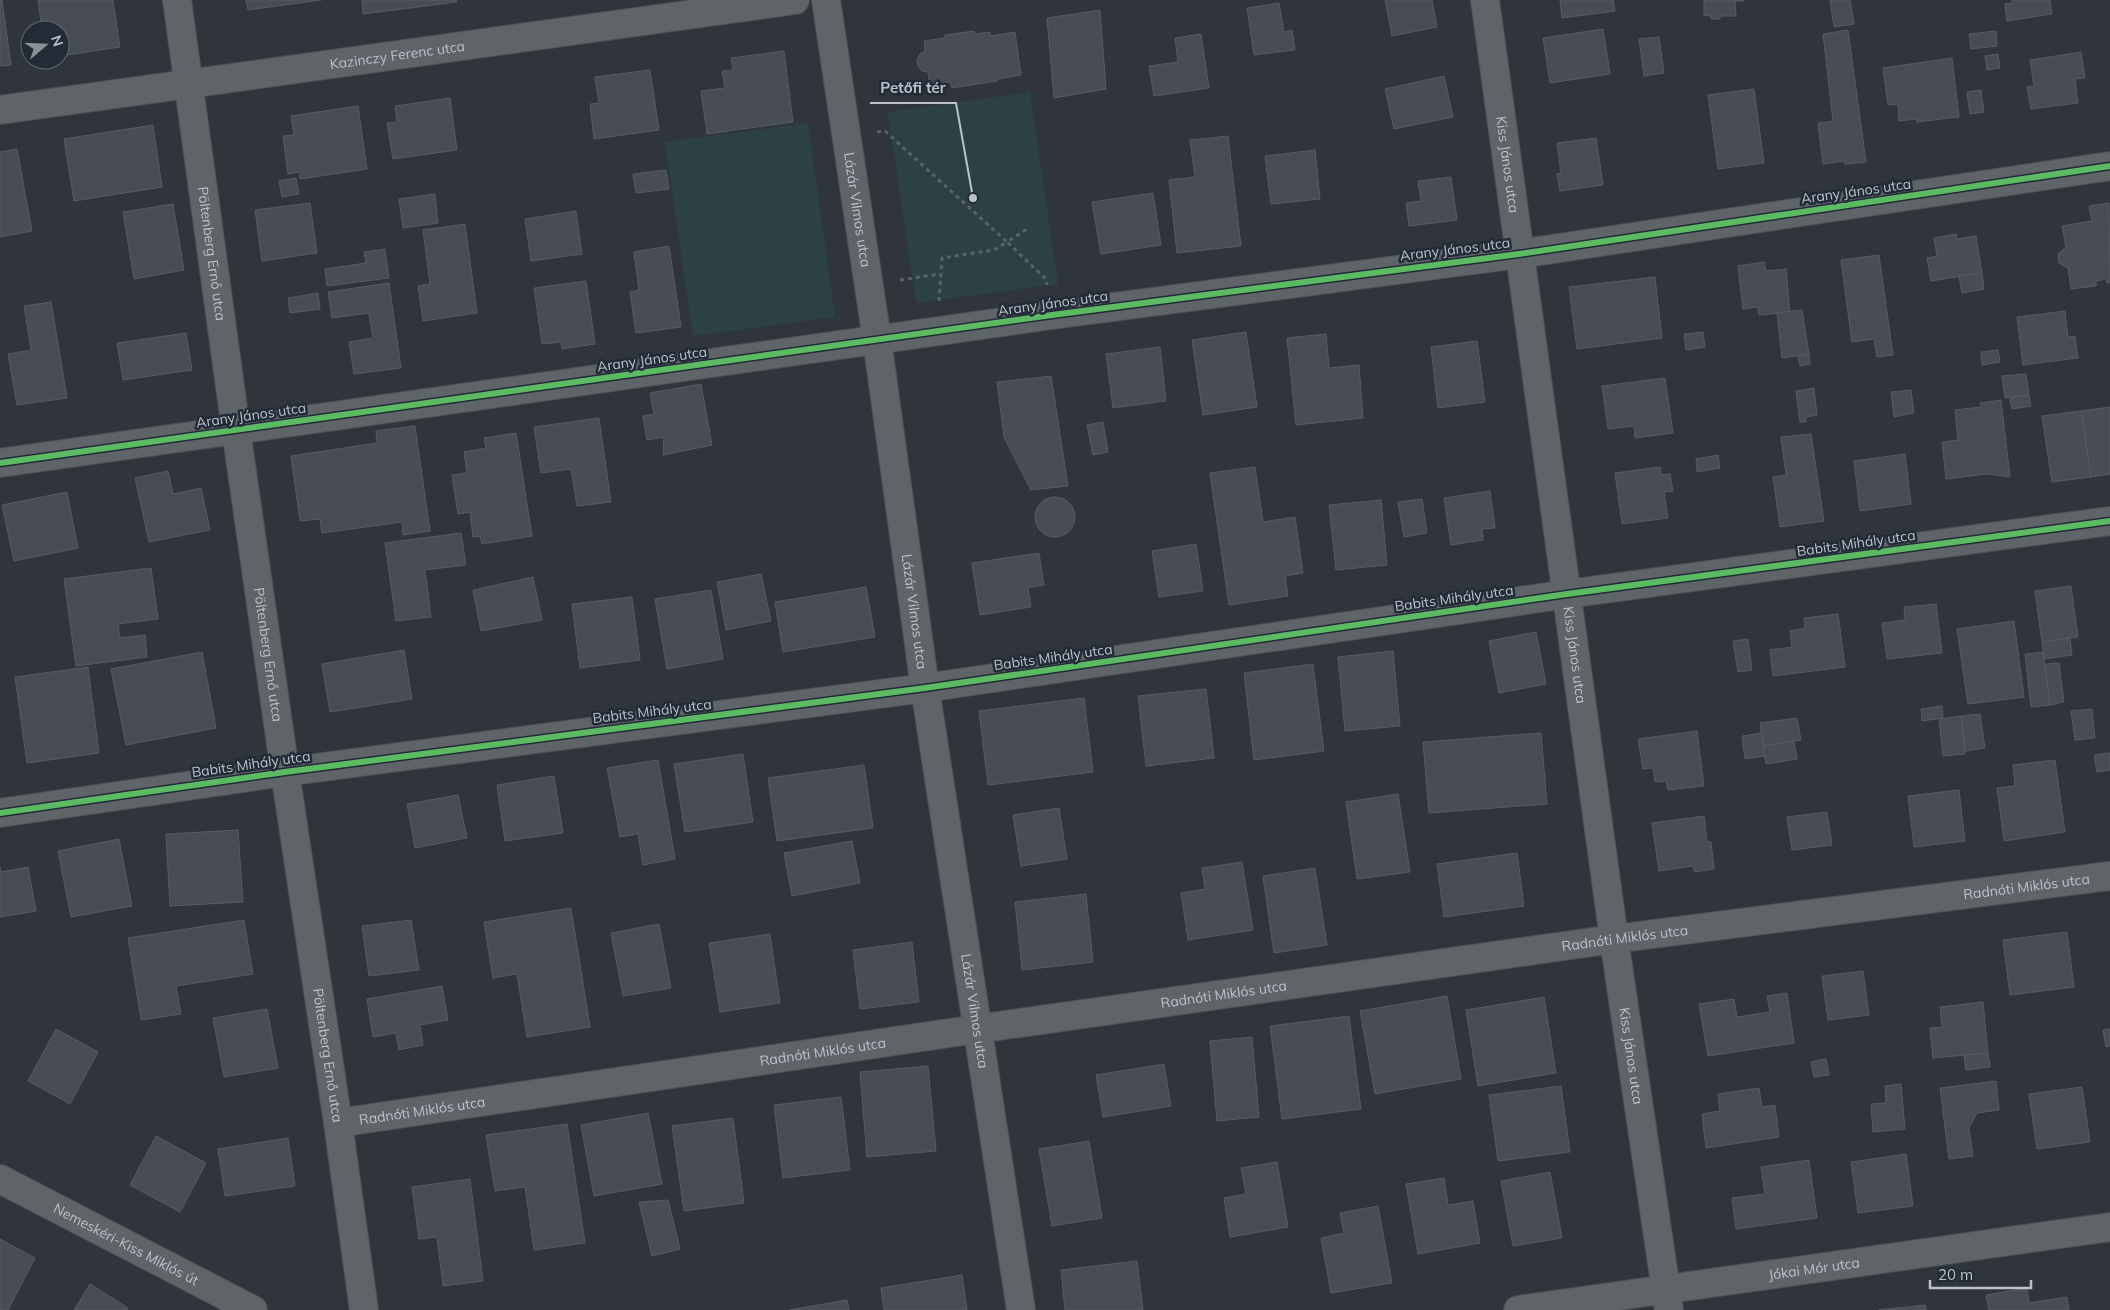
<svg xmlns="http://www.w3.org/2000/svg" width="2110" height="1310" font-family="Mulish,sans-serif">
  <rect width="100%" height="100%" fill="#2f353b"/>
  <g fill="#2c4242">
    <path d="M1030,92L1058,284L916,303L888,112Z"/>
    <path d="M808,123L835,317L693,336L665,142Z"/>
  </g>
  <g fill="#484d53" stroke="#575c63">
    <path d="M0,0H2L11,65L0,66Z"/>
    <path d="M38,0H113L120,47L60,56V30H42Z"/>
    <path d="M246,0H321L248,10Z"/>
    <path d="M362,0H456L457,2L363,14Z"/>
    <path d="M1385,0H1432L1437,27L1392,36Z"/>
    <path d="M1560,0H1613L1615,11L1562,18Z"/>
    <path d="M1704,0H1744V1H1735L1736,16H1720V19H1711V16L1704,15Z"/>
    <path d="M1830,0H1850L1854,24L1834,27Z"/>
    <path d="M2012,0H2050L2052,14L2007,21L2005,4L2012,3Z"/>
    <path d="M1279,3L1284,32L1292,30L1295,50L1254,55L1247,8Z"/>
    <path d="M1100,10L1106,89L1054,98L1047,18Z"/>
    <path d="M1603,29L1610,74L1550,83L1543,38Z"/>
    <path d="M1848,30L1866,162L1845,164V161L1823,164L1818,123L1833,121L1823,34Z"/>
    <path d="M974,31L975,34L990,32V36L1015,32L1021,75L997,79V81L952,88L951,82L930,85L928,72L922,71L918,66L917,60L920,54L925,51L924,41L945,38V35Z"/>
    <path d="M1996,31L1997,46L1971,49L1969,34Z"/>
    <path d="M1201,34L1209,88L1154,96L1149,66L1178,62L1175,38Z"/>
    <path d="M1659,37L1664,73L1644,76L1639,39Z"/>
    <path d="M784,51L793,122L707,134L701,91L725,88L722,71L733,70L731,58Z"/>
    <path d="M2081,52L2085,78L2075,79L2078,103L2031,109L2027,87L2034,86L2030,60Z"/>
    <path d="M1998,54L2000,68L1987,70L1985,56Z"/>
    <path d="M1952,58L1959,117L1917,122V119L1899,121L1898,104L1888,105L1883,68Z"/>
    <path d="M650,70L659,130L594,139L590,104L599,103L595,77Z"/>
    <path d="M1444,76L1453,117L1394,129L1385,89Z"/>
    <path d="M1754,89L1764,163L1718,169L1708,95Z"/>
    <path d="M1981,90L1984,112L1970,114L1967,92Z"/>
    <path d="M450,98L457,150L393,159L387,123L397,122L395,106Z"/>
    <path d="M358,106L367,169L300,179L299,172L288,174L283,136L294,135L291,116Z"/>
    <path d="M153,125L162,187L74,201L64,139Z"/>
    <path d="M1228,136L1241,246L1177,253L1169,180L1195,177L1190,140Z"/>
    <path d="M1596,138L1603,185L1560,191L1557,174L1561,173L1557,143Z"/>
    <path d="M17,149L32,231L0,237V152Z"/>
    <path d="M1315,150L1320,199L1271,204L1265,156Z"/>
    <path d="M666,170L669,189L636,193L633,174Z"/>
    <path d="M1451,177L1457,220L1409,226L1406,203L1421,201L1418,181Z"/>
    <path d="M296,178L299,194L282,197L279,181Z"/>
    <path d="M1153,193L1161,245L1101,254L1092,202Z"/>
    <path d="M435,194L438,223L403,228L399,199Z"/>
    <path d="M310,203L317,253L262,261L255,210Z"/>
    <path d="M2109,203L2110,283H2107L2106,279L2096,281V286L2071,289L2068,268L2059,263L2058,254L2066,247L2062,226L2092,221L2089,206Z"/>
    <path d="M173,204L184,270L134,279L123,212Z"/>
    <path d="M576,211L582,254L531,261L525,219Z"/>
    <path d="M465,224L477,313L423,321L418,286L430,284L423,230Z"/>
    <path d="M1956,234L1957,239L1976,236L1982,273L1931,281L1927,258L1937,256L1934,238Z"/>
    <path d="M669,246L681,327L636,333L630,292L639,290L634,252Z"/>
    <path d="M385,249L389,278L327,286L325,269L366,263L364,252Z"/>
    <path d="M1879,255L1893,355L1877,357L1874,339L1852,342L1841,260Z"/>
    <path d="M1764,262L1766,271L1786,269L1790,312L1759,315L1758,307L1743,309L1738,266Z"/>
    <path d="M1982,273L1984,289L1962,293L1959,276Z"/>
    <path d="M1655,277L1662,338L1577,349L1569,287Z"/>
    <path d="M586,281L595,344L562,349L561,342L542,344L534,288Z"/>
    <path d="M389,283L401,368L354,374L349,342L373,338L369,313L332,318L328,292Z"/>
    <path d="M318,293L320,309L290,313L288,298Z"/>
    <path d="M51,302L67,398L17,405L8,354L31,350L24,306Z"/>
    <path d="M1802,310L1809,354L1782,358L1777,313Z"/>
    <path d="M2065,311L2068,337L2075,336L2078,358L2023,365L2017,317Z"/>
    <path d="M1246,332L1257,407L1203,415L1192,340Z"/>
    <path d="M1703,332L1705,347L1686,350L1684,334Z"/>
    <path d="M186,333L192,370L123,380L117,343Z"/>
    <path d="M1326,334L1329,368L1359,365L1363,418L1296,425L1287,338Z"/>
    <path d="M1477,341L1485,402L1438,408L1431,347Z"/>
    <path d="M1160,347L1166,401L1113,408L1106,354Z"/>
    <path d="M1998,350L2000,362L1982,365L1981,352Z"/>
    <path d="M1809,354L1810,364L1800,366L1798,356Z"/>
    <path d="M2026,374L2029,395L2005,398L2002,376Z"/>
    <path d="M1051,376L1068,486L1031,490L1004,437L997,382Z"/>
    <path d="M1665,378L1673,433L1635,438L1634,426L1608,429L1602,386Z"/>
    <path d="M701,384L712,445L663,455L664,437L647,440L643,416L654,414L650,393Z"/>
    <path d="M1814,388L1817,415L1806,417V422H1800L1796,391Z"/>
    <path d="M1911,390L1914,413L1894,417L1891,392Z"/>
    <path d="M2029,395L2031,406L2012,409L2010,398Z"/>
    <path d="M2001,400L2010,477L1987,474L1946,479L1942,442L1958,440L1955,410L1981,407L1980,403Z"/>
    <path d="M2110,407V474L2091,477L2081,411Z"/>
    <path d="M2081,411L2091,477L2052,482L2042,416Z"/>
    <path d="M599,418L611,502L577,506L571,469L541,473L534,427Z"/>
    <path d="M1103,422L1108,452L1093,455L1087,425Z"/>
    <path d="M415,426L430,531L403,535L402,522L322,533L320,519L300,521L291,456L377,443L376,431Z"/>
    <path d="M516,433L532,536L482,544L480,536L473,537L470,512L458,514L452,475L467,473L464,452L486,448L484,438Z"/>
    <path d="M1811,434L1824,521L1780,527L1773,477L1786,475L1781,437Z"/>
    <path d="M1905,454L1911,504L1860,511L1854,461Z"/>
    <path d="M1718,455L1720,468L1697,472L1696,459Z"/>
    <path d="M1255,467L1263,522L1295,517L1303,573L1285,576L1288,596L1229,605L1210,473Z"/>
    <path d="M1660,467L1661,475L1670,474L1673,491L1664,492L1668,518L1622,524L1615,473Z"/>
    <path d="M168,471L173,494L201,488L210,530L149,542L135,478Z"/>
    <path d="M1490,491L1495,528L1482,529L1483,540L1451,545L1444,498Z"/>
    <path d="M67,492L78,548L14,561L2,505Z"/>
    <circle cx="1055" cy="517" r="20"/>
    <path d="M1422,499L1427,533L1404,537L1398,502Z"/>
    <path d="M1381,500L1387,565L1336,570L1329,505Z"/>
    <path d="M461,533L466,565L425,570L431,617L396,621L385,543Z"/>
    <path d="M1196,544L1203,591L1159,597L1152,551Z"/>
    <path d="M1039,553L1044,585L1028,588L1031,607L980,615L972,563Z"/>
    <path d="M151,568L158,619L118,624L120,638L145,635L147,657L76,666L64,579Z"/>
    <path d="M761,574L771,621L726,630L717,582Z"/>
    <path d="M533,577L542,620L481,631L473,590Z"/>
    <path d="M2071,586L2078,637L2042,642L2035,591Z"/>
    <path d="M866,587L875,637L783,652L775,602Z"/>
    <path d="M711,590L723,659L667,669L655,599Z"/>
    <path d="M632,597L640,660L580,668L572,604Z"/>
    <path d="M1936,604L1942,653L1887,659L1882,623L1905,620L1904,607Z"/>
    <path d="M1838,614L1845,667L1773,676L1770,650L1792,647L1790,631L1805,628L1804,618Z"/>
    <path d="M2014,621L2024,697L1968,704L1957,629Z"/>
    <path d="M1536,632L1546,684L1499,693L1489,641Z"/>
    <path d="M2070,638L2072,655L2044,659L2042,642Z"/>
    <path d="M1748,639L1752,670L1738,672L1733,641Z"/>
    <path d="M404,650L412,699L330,712L322,664Z"/>
    <path d="M1393,651L1400,726L1345,731L1338,657Z"/>
    <path d="M202,652L216,728L126,745L111,669Z"/>
    <path d="M2043,652L2050,705L2031,707L2025,654Z"/>
    <path d="M2059,663L2064,702L2050,705L2045,664Z"/>
    <path d="M1313,664L1324,751L1254,760L1244,673Z"/>
    <path d="M88,667L99,753L27,763L15,677Z"/>
    <path d="M1206,689L1214,758L1146,766L1138,696Z"/>
    <path d="M1084,698L1093,772L988,785L979,711Z"/>
    <path d="M1942,706L1943,718L1922,721L1921,709Z"/>
    <path d="M2092,709L2095,738L2075,740L2071,711Z"/>
    <path d="M1980,714L1985,748L1965,751L1961,716Z"/>
    <path d="M1961,716L1965,754L1943,756L1939,719Z"/>
    <path d="M1797,718L1801,740L1763,746L1760,723Z"/>
    <path d="M1697,731L1704,786L1668,790L1666,781L1655,782L1653,768L1643,769L1638,739Z"/>
    <path d="M1541,733L1547,804L1429,813L1423,742Z"/>
    <path d="M1762,733L1765,756L1745,759L1742,736Z"/>
    <path d="M1794,741L1797,759L1766,764L1763,746Z"/>
    <path d="M2110,753V770L2097,772L2094,755Z"/>
    <path d="M743,754L753,822L685,832L674,764Z"/>
    <path d="M658,760L675,859L643,865L638,834L620,837L607,768Z"/>
    <path d="M2055,760L2065,832L2004,841L1997,788L2015,786L2013,765Z"/>
    <path d="M864,765L873,828L777,841L768,778Z"/>
    <path d="M554,776L563,833L505,841L497,785Z"/>
    <path d="M1959,790L1965,841L1914,847L1908,796Z"/>
    <path d="M1398,794L1410,872L1357,879L1346,802Z"/>
    <path d="M458,795L467,838L415,848L407,804Z"/>
    <path d="M1059,808L1067,859L1021,866L1013,815Z"/>
    <path d="M1827,812L1832,845L1792,850L1787,817Z"/>
    <path d="M1704,816L1707,842H1711L1714,869L1695,872L1693,866L1659,871L1652,823Z"/>
    <path d="M238,830L243,902L170,906L166,834Z"/>
    <path d="M119,839L132,906L71,917L58,851Z"/>
    <path d="M852,841L860,883L792,896L784,853Z"/>
    <path d="M1517,853L1524,906L1444,917L1437,864Z"/>
    <path d="M1242,862L1253,930L1188,940L1181,893L1205,889L1202,868Z"/>
    <path d="M0,867L1,872L28,867L36,911L0,917Z"/>
    <path d="M1315,868L1327,945L1274,953L1263,876Z"/>
    <path d="M1086,894L1093,962L1022,970L1015,902Z"/>
    <path d="M571,908L590,1027L527,1037L517,974L493,978L484,922Z"/>
    <path d="M244,920L253,974L176,986L181,1014L141,1020L128,938Z"/>
    <path d="M411,920L419,970L369,976L362,926Z"/>
    <path d="M659,924L671,988L623,996L611,933Z"/>
    <path d="M2067,932L2074,987L2010,995L2003,940Z"/>
    <path d="M770,934L780,1003L720,1012L709,943Z"/>
    <path d="M912,942L919,1002L860,1009L853,950Z"/>
    <path d="M1863,971L1869,1015L1828,1020L1822,976Z"/>
    <path d="M442,986L448,1020L420,1025L423,1045L399,1050L396,1033L373,1037L367,999Z"/>
    <path d="M1787,993L1794,1043L1708,1056L1699,1004L1734,999L1737,1017L1770,1012L1767,996Z"/>
    <path d="M1447,996L1461,1079L1375,1094L1360,1011Z"/>
    <path d="M1544,997L1556,1073L1478,1086L1466,1010Z"/>
    <path d="M1983,1002L1988,1053L1933,1058L1930,1028L1942,1027L1940,1007Z"/>
    <path d="M267,1009L278,1068L224,1077L213,1018Z"/>
    <path d="M1349,1016L1361,1109L1282,1119L1270,1026Z"/>
    <path d="M56,1029L98,1052L70,1104L28,1081Z"/>
    <path d="M2110,1029V1046L2106,1047L2103,1030Z"/>
    <path d="M1252,1037L1259,1117L1217,1121L1210,1041Z"/>
    <path d="M1988,1053L1990,1067L1966,1070L1964,1055Z"/>
    <path d="M1826,1059L1829,1075L1814,1077L1811,1062Z"/>
    <path d="M1164,1064L1171,1106L1103,1117L1096,1075Z"/>
    <path d="M928,1066L936,1151L867,1157L860,1072Z"/>
    <path d="M1996,1081L1999,1110L1977,1113L1969,1128L1973,1156L1949,1159L1940,1088Z"/>
    <path d="M1901,1084L1905,1129L1873,1132L1871,1104L1886,1103L1885,1086Z"/>
    <path d="M1561,1086L1570,1152L1498,1161L1489,1095Z"/>
    <path d="M2082,1087L2090,1142L2037,1149L2029,1094Z"/>
    <path d="M1759,1088L1762,1107L1775,1105L1779,1137L1706,1148L1702,1114L1720,1111L1718,1094Z"/>
    <path d="M841,1097L850,1170L783,1178L774,1105Z"/>
    <path d="M648,1113L662,1184L594,1196L581,1125Z"/>
    <path d="M733,1118L744,1203L684,1211L672,1126Z"/>
    <path d="M567,1124L585,1243L534,1250L525,1187L495,1191L486,1135Z"/>
    <path d="M156,1136L206,1163L180,1212L130,1185Z"/>
    <path d="M288,1138L295,1186L225,1196L218,1149Z"/>
    <path d="M1089,1141L1102,1218L1052,1226L1039,1149Z"/>
    <path d="M1906,1154L1913,1206L1858,1213L1851,1162Z"/>
    <path d="M1809,1160L1817,1218L1736,1229L1732,1198L1765,1194L1761,1167Z"/>
    <path d="M1277,1162L1288,1227L1230,1237L1224,1198L1246,1194L1241,1168Z"/>
    <path d="M1550,1172L1562,1238L1513,1246L1501,1181Z"/>
    <path d="M1444,1178L1448,1205L1473,1201L1480,1243L1418,1254L1406,1184Z"/>
    <path d="M470,1179L483,1281L443,1286L437,1237L419,1239L412,1187Z"/>
    <path d="M668,1200L680,1249L652,1256L639,1202Z"/>
    <path d="M1378,1206L1392,1283L1331,1293L1321,1238L1344,1233L1340,1213Z"/>
    <path d="M0,1239L35,1258L8,1310H0Z"/>
    <path d="M1137,1261L1143,1310H1065L1061,1270Z"/>
    <path d="M962,1275L967,1310H884L881,1288Z"/>
    <path d="M90,1284L128,1308L127,1310H74Z"/>
    <path d="M2027,1288L2029,1303L2067,1297L2069,1310H1989L1986,1295Z"/>
    <path d="M847,1300L849,1310H789Z"/>
    <path d="M1925,1305L1926,1310H1878Z"/>
  </g>
  <g fill="none" stroke-linecap="round" stroke-linejoin="round">
    <g stroke="#4c5156" stroke-width="30">
      <g id="minor">
        <path id="s1" d="M177,0L236,430L285,772L338,1123L364,1310"/>
        <path id="s2" d="M826,0L877,340L925,688L1021,1310"/>
        <path id="s3" d="M1485,0L1614,939L1669,1310"/>
        <path id="s4" d="M0,110L795,0"/>
        <path d="M0,463L1052,315L1519,254L2110,166"/>
        <path d="M0,813L285,772L925,688L1567,594L2110,521"/>
        <path id="s5" d="M338,1123L977,1029L1614,939L2110,876"/>
        <path id="s6" d="M0,1179L253,1310"/>
        <path id="s7" d="M1518,1310L2110,1227"/>
      </g>
    </g>
    <g stroke="#5d6267" stroke-width="3" stroke-dasharray="4 4" stroke-linecap="butt">
      <path d="M877,132L885,131L1007,242L1027,229"/>
      <path d="M900,280L940,274"/>
      <path d="M939,301L942,258L994,250L1007,242L1046,279L1047,285"/>
    </g>
    <use href="#minor" stroke="#5f6469" stroke-width="28"/>
    <g stroke="#222c36" stroke-width="9">
      <g id="cycleway">
        <path d="M0,463L1052,315L1519,254L2110,166"/>
        <path d="M0,813L285,772L925,688L1567,594L2110,521"/>
      </g>
    </g>
    <use href="#cycleway" stroke="#5cba63" stroke-width="6"/>
  </g>
  <g text-anchor="middle" dominant-baseline="central" stroke-width="5" stroke-linejoin="round" paint-order="stroke">
    <g font-size="14" fill="#bac2cb" stroke="#222c36">
      <text stroke="none"><textPath href="#s4" startOffset="401">Kazinczy Ferenc utca</textPath></text>
      <text stroke="none"><textPath href="#s3" startOffset="166">Kiss János utca</textPath></text>
      <text transform="translate(1856 191) rotate(-8)">Arany János utca</text>
      <text stroke="none"><textPath href="#s2" startOffset="212">Lázár Vilmos utca</textPath></text>
      <text transform="translate(1455 249) rotate(-7)">Arany János utca</text>
      <text stroke="none"><textPath href="#s1" startOffset="256">Pöltenberg Ernő utca</textPath></text>
      <text transform="translate(1053 303) rotate(-8)">Arany János utca</text>
      <text transform="translate(652 359) rotate(-8)">Arany János utca</text>
      <text transform="translate(251 415) rotate(-8)">Arany János utca</text>
      <text transform="translate(1856 543) rotate(-8)">Babits Mihály utca</text>
      <text transform="translate(1454 598) rotate(-8)">Babits Mihály utca</text>
      <text stroke="none"><textPath href="#s2" startOffset="618">Lázár Vilmos utca</textPath></text>
      <text stroke="none"><textPath href="#s1" startOffset="661">Pöltenberg Ernő utca</textPath></text>
      <text stroke="none"><textPath href="#s3" startOffset="661">Kiss János utca</textPath></text>
      <text transform="translate(1053 657) rotate(-8)">Babits Mihály utca</text>
      <text transform="translate(652 711) rotate(-7)">Babits Mihály utca</text>
      <text transform="translate(251 764) rotate(-8)">Babits Mihály utca</text>
      <text stroke="none"><textPath href="#s5" startOffset="1705">Radnóti Miklós utca</textPath></text>
      <text stroke="none"><textPath href="#s5" startOffset="1300">Radnóti Miklós utca</textPath></text>
      <text stroke="none"><textPath href="#s5" startOffset="895">Radnóti Miklós utca</textPath></text>
      <text stroke="none"><textPath href="#s2" startOffset="1022">Lázár Vilmos utca</textPath></text>
      <text stroke="none"><textPath href="#s5" startOffset="490">Radnóti Miklós utca</textPath></text>
      <text stroke="none"><textPath href="#s1" startOffset="1066">Pöltenberg Ernő utca</textPath></text>
      <text stroke="none"><textPath href="#s3" startOffset="1066">Kiss János utca</textPath></text>
      <text stroke="none"><textPath href="#s5" startOffset="85">Radnóti Miklós utca</textPath></text>
      <text stroke="none"><textPath href="#s6" startOffset="142">Nemeskéri-Kiss Miklós út</textPath></text>
      <text stroke="none"><textPath href="#s7" startOffset="299">Jókai Mór utca</textPath></text>
    </g>
  </g>
  <path fill="none" stroke="#bac2cb" stroke-width="2" d="M973 198L956 103H870"/>
  <circle fill="#bac2cb" stroke="#222c36" stroke-width="2" cx="973" cy="198" r="5"/>
  <g font-size="15" text-anchor="middle" font-weight="bold" fill="#bac2cb" stroke="#222c36" stroke-width="5" stroke-linejoin="round" paint-order="stroke">
    <text x="913" y="93">Petőfi tér</text>
  </g>
  <g transform="translate(45 45) rotate(71)"><circle r="24" fill="#222c36" stroke="#5f6872"/>
  <path d="M0-4L9 19L0 12L-9 19Z" fill="#899199"/>
  <text y="-8" font-size="14" font-weight="bold" text-anchor="middle" fill="#bac2cb">N</text>
  </g>
  <path d="M1930 1280v8h101v-8" fill="none" stroke="#bac2cb" stroke-width="2.5"/>
  <text x="1938" y="1280" font-size="15" fill="#bac2cb" stroke="#222c36" stroke-width="4" paint-order="stroke">20 m</text>
</svg>
